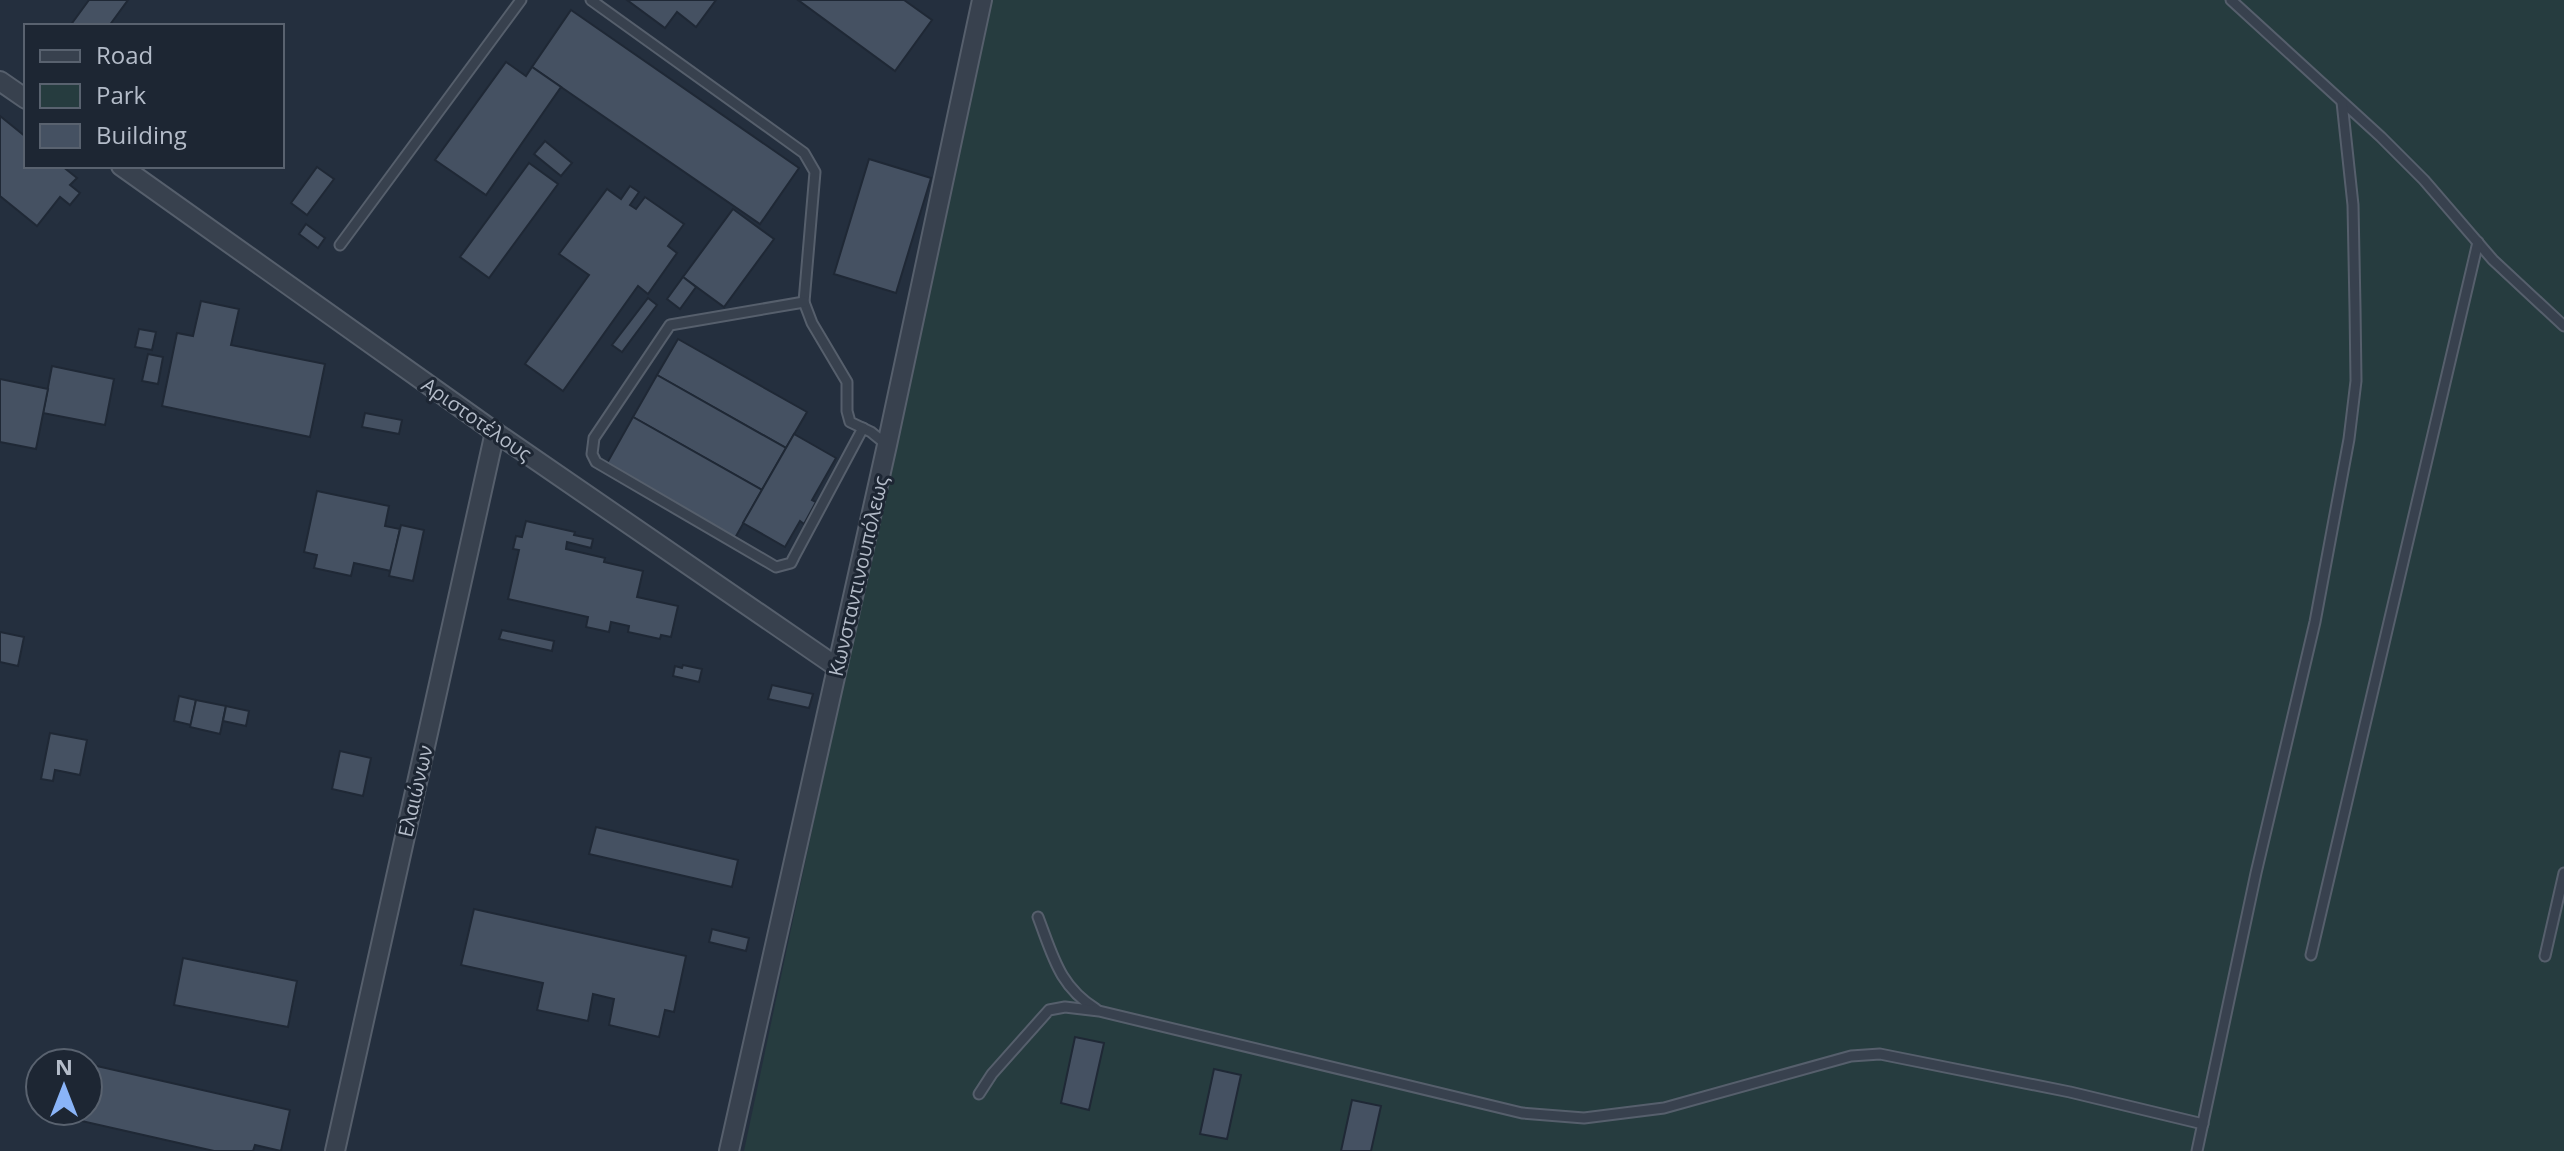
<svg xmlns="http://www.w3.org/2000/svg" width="2564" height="1151" font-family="'Open Sans',sans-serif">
  <rect width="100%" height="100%" fill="#242f3e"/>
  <path fill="#263c3f" d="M988,0H2564V1151H744Z"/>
  <g fill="#455162" stroke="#1f2835" stroke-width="2">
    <path d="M89,0H128L109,26H70Z"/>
    <path d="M627,0H716L696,27L677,12L665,28Z"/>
    <path d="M798,0H904L932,20L895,71Z"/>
    <path d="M571,10L799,168L760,224L532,67Z"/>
    <path d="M506,62L526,76L532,67L561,87L486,195L435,160Z"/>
    <path d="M0,116L26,137V166H62L77,178L70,185L80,193L70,205L60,197L37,226L0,196Z"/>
    <path d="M545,141L572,163L561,176L534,154Z"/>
    <path d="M869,159L931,178L896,293L834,274Z"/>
    <path d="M529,163L558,184L489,278L460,257Z"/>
    <path d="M317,167L334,179L307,215L291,203Z"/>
    <path d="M630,186L639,192L630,205L636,209L645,197L684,224L668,246L677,253L648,294L638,286L563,391L525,364L589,275L559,254L607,189L621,199Z"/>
    <path d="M733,209L774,239L724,307L683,277Z"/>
    <path d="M306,224L325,238L318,248L299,234Z"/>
    <path d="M683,277L696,287L680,309L667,299Z"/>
    <path d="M648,298L657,305L622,352L612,345Z"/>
    <path d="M201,301L239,309L231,345L325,364L310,437L162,406L177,333L193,336Z"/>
    <path d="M139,329L156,332L152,350L135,347Z"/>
    <path d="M678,339L807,412L786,448L657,375Z"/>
    <path d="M148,354L163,357L158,384L142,381Z"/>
    <path d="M52,366L114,379L105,425L43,413Z"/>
    <path d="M657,375L786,448L762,490L633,417Z"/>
    <path d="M0,379L48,389L36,449L0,442Z"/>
    <path d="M365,413L402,420L399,434L362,427Z"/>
    <path d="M633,417L762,490L735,538L606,465Z"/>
    <path d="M794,434L836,458L812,500L816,502L804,524L800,521L785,547L743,523Z"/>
    <path d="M317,491L389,506L385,526L400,529L391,571L354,563L351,576L314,568L317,555L304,552Z"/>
    <path d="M526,521L575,532L574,535L593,539L591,548L567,542L566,549L605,558L604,562L643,571L637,597L678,606L671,637L661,635L660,639L628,632L629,626L611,622L609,632L586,627L588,617L508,599L519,550L513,549L516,536L522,537Z"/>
    <path d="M401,525L424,530L413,581L389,576Z"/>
    <path d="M502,630L554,641L552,651L499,639Z"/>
    <path d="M0,632L24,637L18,666L0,662Z"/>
    <path d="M683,665L702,669L699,682L673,676L675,666L682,668Z"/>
    <path d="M772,685L813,694L809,708L768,699Z"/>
    <path d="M179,696L196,700L191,725L174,721Z"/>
    <path d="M196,700L226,706L220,734L190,727Z"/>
    <path d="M226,706L249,711L246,726L223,721Z"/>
    <path d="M50,733L87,740L80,775L55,770L53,781L41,779Z"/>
    <path d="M340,751L371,758L363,796L332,789Z"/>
    <path d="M596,827L738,860L732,887L589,854Z"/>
    <path d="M474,909L686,956L674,1012L665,1010L659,1037L609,1025L614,999L593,994L588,1021L537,1010L543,983L461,965Z"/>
    <path d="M712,929L749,938L746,951L709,942Z"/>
    <path d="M183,958L297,981L288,1027L174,1005Z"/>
    <path d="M1075,1037L1104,1043L1089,1110L1061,1103Z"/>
    <path d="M88,1064L290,1110L281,1151L255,1145L253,1151H214L55,1115L56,1111H88Z"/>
    <path d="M1214,1069L1241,1075L1227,1139L1200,1134Z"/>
    <path d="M1352,1100L1381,1106L1371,1151H1341Z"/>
  </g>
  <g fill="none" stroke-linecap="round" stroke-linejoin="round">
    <g stroke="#565f6c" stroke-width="13">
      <g id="service">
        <path d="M591,0L804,153L815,172L804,302L812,323L847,382V411L850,422L871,432L887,445"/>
        <path d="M2231,0L2381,137L2424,180L2493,260L2564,326"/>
        <path d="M340,245L521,0"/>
        <path d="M804,302L670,325L594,438L592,454L596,462L776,567L791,563L794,557L863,428"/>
        <path d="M1038,917C1053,956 1059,986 1096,1009"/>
        <path d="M2311,955L2478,242"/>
        <path d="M2545,956L2564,873"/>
        <path d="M979,1094L992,1074L1049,1010L1065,1007L1099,1011L1522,1113L1584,1118L1664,1108L1851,1056L1880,1054L2070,1092L2203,1124"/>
        <path d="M2197,1151L2256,873L2315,622L2349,439L2356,381L2355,308L2353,205L2342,102"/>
      </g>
    </g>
    <g stroke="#565f6c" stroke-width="22">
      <g id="minor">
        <path d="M0,81L26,99"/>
        <path d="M121,166L495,432L837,667"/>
        <path d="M335,1151L495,432"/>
        <path d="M729,1151L887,445L982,0"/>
      </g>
    </g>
    <use href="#service" stroke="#38414e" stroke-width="9"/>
    <use href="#minor" stroke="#38414e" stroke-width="18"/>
  </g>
  <g text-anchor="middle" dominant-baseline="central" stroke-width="6" stroke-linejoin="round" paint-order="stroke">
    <g font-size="20" fill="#b4bcc9" stroke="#1d2633">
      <text transform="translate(477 419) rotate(35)">Αριστοτέλους</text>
      <text transform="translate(858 576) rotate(-77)">Κωνσταντινουπόλεως</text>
      <text transform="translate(415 791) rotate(-77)">Ελαιώνων</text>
    </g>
  </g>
  <rect x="24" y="24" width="260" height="144" fill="#1d2633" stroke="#59626f" stroke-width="2"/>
  <rect x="40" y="50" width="40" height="12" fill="#38414e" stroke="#59626f" stroke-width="2"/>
  <text x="96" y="64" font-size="24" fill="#b4bcc9">Road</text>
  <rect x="40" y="84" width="40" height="24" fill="#263c3f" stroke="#59626f" stroke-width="2"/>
  <text x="96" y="104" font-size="24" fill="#b4bcc9">Park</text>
  <rect x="40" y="124" width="40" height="24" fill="#455162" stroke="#59626f" stroke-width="2"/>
  <text x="96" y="144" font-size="24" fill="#b4bcc9">Building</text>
  <g transform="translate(64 1087)"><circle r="38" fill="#1d2633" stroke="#59626f" stroke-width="2"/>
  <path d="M0-6L14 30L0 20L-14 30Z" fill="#8ab4f8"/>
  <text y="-12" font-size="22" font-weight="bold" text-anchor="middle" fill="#b4bcc9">N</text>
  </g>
</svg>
